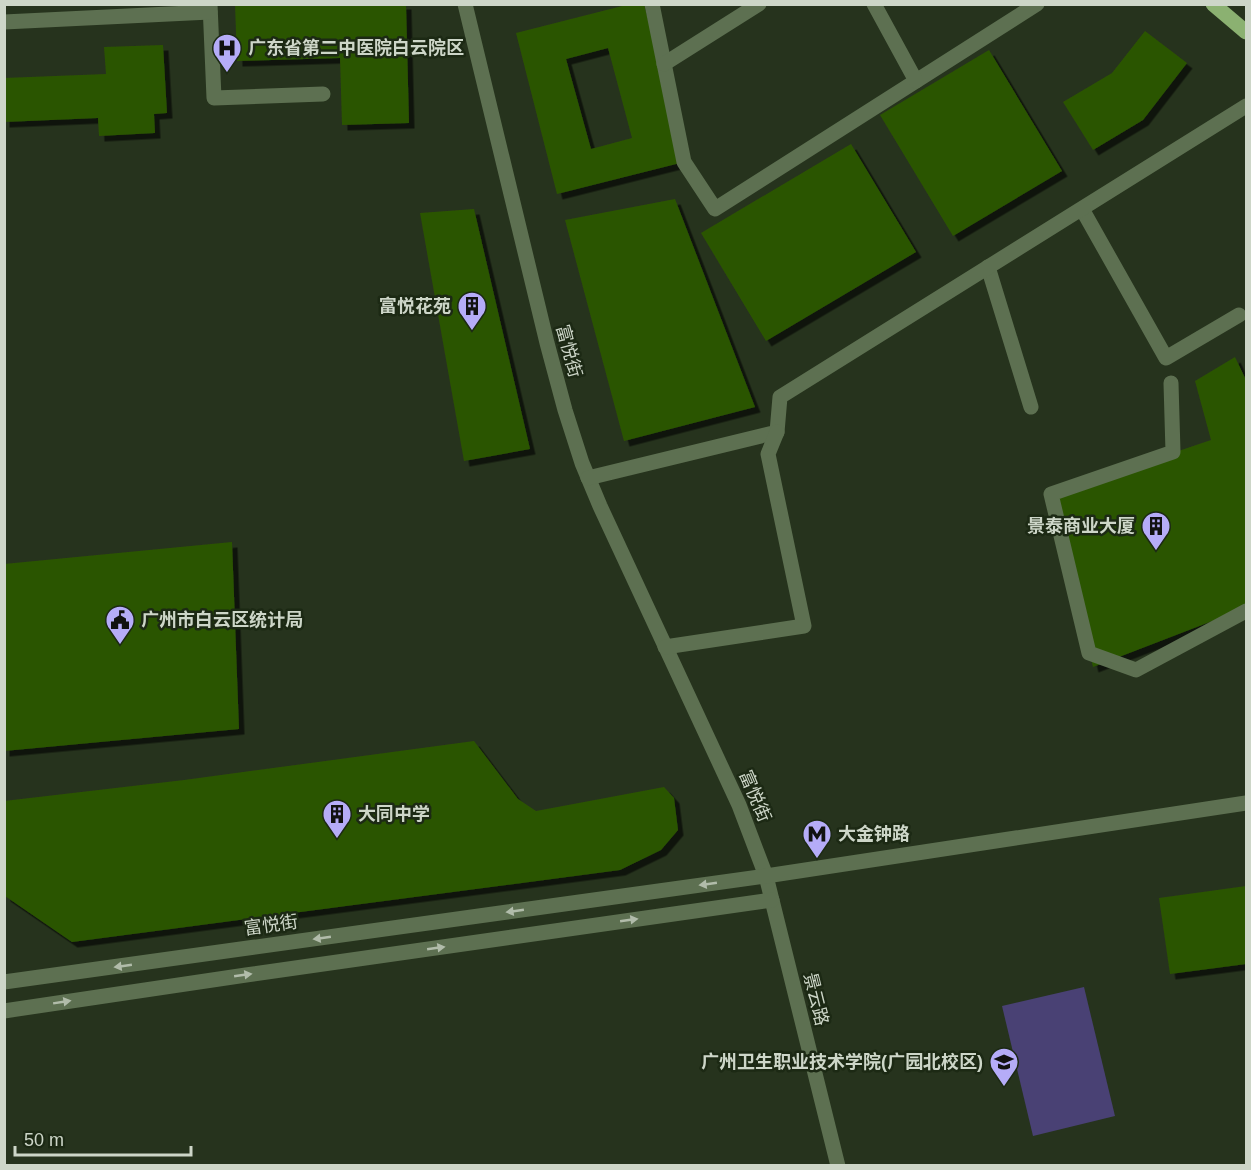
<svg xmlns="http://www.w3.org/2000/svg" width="1251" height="1170" font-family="Helvetica,'Noto Sans SC',sans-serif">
  <defs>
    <filter id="shadow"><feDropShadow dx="5.5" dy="5.5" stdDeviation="0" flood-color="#0009"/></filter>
  </defs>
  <rect width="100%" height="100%" fill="#26331d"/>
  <path fill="#494174" d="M1084,987L1115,1116L1033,1136L1002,1006Z"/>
  <g fill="#2c5400" fill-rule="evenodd" filter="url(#shadow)">
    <path d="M235,4H406L409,123L342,125L340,58L237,61Z"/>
    <path d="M630,4H644L684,162L557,194L516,33ZM608,48L632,138L591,149L566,59Z"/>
    <path d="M1145,31L1187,63L1143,120L1093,150L1063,102L1112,73Z"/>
    <path d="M163,45L167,113L154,114L155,133L99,136L98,118L4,122V78L106,74L104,47Z"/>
    <path d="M989,50L1062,171L953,236L880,115Z"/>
    <path d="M851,144L916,252L766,341L701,233Z"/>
    <path d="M675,199L755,407L624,441L565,220Z"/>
    <path d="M474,209L530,449L464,461L420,213Z"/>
    <path d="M1235,357L1246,380V608L1093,667L1051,494L1211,440L1195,381Z"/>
    <path d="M232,542L239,729L4,751V564Z"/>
    <path d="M474,741L518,799L536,811L664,787L674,798L678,830L661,850L620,870L72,942L5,896L4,801L184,780Z"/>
    <path d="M1246,886V964L1170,974L1159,898Z"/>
  </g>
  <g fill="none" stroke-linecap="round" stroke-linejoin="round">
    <g stroke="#5d7051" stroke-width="15">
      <path d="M210,4L214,98L323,94"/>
      <path d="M465,4L547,343L565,410L582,463L600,506L739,805L766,876L838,1166"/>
      <path d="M652,4L684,162L715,209L1037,4"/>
      <path d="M874,4L916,81"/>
      <path d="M4,22L210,12"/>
      <path d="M664,64L759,4"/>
      <path d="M1082,209L1166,358L1239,315"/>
      <path d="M988,267L1031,407"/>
      <path d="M1171,383L1173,452L1051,494L1089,653L1136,670L1246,611"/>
      <path d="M588,478L777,432L780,397L1246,106"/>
      <path d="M665,647L804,626L768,454L777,432"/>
      <path d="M4,982L766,876L1246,803"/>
      <path d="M4,1011L246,975L772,900"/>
    </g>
    <path stroke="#8bb171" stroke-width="15" d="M1213,4L1246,32"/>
  </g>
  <defs><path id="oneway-solid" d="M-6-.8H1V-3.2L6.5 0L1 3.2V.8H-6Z" transform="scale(1.5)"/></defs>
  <g fill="#b1bcaa">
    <use href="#oneway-solid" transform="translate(708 884) rotate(172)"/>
    <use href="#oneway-solid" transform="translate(515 911) rotate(172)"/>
    <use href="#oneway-solid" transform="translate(629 920) rotate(-8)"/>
    <use href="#oneway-solid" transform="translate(322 938) rotate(172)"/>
    <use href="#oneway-solid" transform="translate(436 948) rotate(-8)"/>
    <use href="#oneway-solid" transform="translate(123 966) rotate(172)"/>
    <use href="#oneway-solid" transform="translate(243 975) rotate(-8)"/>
    <use href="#oneway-solid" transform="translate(62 1002) rotate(-9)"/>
  </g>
  <defs>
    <g id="hospital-pin" transform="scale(1.5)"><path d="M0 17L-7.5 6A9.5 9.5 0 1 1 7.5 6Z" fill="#b5acf8" stroke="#1c2914"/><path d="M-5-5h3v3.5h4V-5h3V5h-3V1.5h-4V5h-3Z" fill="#111"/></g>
    <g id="building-pin" transform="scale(1.5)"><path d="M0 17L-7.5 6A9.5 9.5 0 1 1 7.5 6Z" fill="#b5acf8" stroke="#1c2914"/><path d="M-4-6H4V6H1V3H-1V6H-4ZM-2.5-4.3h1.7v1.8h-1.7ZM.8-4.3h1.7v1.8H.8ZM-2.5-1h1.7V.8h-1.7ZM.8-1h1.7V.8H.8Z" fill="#111"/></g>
    <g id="civic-pin" transform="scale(1.5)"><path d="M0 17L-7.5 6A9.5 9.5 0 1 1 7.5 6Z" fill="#b5acf8" stroke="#1c2914"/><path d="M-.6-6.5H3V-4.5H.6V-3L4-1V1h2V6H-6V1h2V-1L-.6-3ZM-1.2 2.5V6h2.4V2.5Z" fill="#111"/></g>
    <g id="metro-pin" transform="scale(1.5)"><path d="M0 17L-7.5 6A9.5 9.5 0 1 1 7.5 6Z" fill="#b5acf8" stroke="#1c2914"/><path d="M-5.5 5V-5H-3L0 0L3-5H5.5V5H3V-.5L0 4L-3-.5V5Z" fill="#111"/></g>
    <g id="university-pin" transform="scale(1.5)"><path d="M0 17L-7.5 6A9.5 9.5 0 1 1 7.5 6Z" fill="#b5acf8" stroke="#1c2914"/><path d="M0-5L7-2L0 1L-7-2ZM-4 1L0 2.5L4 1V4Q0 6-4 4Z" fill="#111"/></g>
  </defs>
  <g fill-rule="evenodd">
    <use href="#hospital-pin" x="227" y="48"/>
    <use href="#building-pin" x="472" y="306"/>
    <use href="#building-pin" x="1156" y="526"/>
    <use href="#civic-pin" x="120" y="620"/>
    <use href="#building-pin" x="337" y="814"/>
    <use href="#metro-pin" x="817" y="834"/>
    <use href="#university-pin" x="1004" y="1062"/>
  </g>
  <g text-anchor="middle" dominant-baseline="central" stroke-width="5" stroke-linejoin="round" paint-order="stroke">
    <g font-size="18" font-weight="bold" fill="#cdd6c8" stroke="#1c2914" text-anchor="start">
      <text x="248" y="48">广东省第二中医院白云院区</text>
      <text x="451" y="306" text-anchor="end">富悦花苑</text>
      <text x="1135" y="526" text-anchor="end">景泰商业大厦</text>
      <text x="141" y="620">广州市白云区统计局</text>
      <text x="358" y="814">大同中学</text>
      <text x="838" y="834">大金钟路</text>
      <text x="983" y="1062" text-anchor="end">广州卫生职业技术学院(广园北校区)</text>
    </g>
    <g font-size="18" fill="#cdd6c8" stroke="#1c2914">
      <text transform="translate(569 351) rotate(75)">富悦街</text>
      <text transform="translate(755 796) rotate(67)">富悦街</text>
      <text transform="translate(271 925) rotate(-8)">富悦街</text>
      <text transform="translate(816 999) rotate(76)">景云路</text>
    </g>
  </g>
  <rect width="1251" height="1170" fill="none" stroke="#cdd6c8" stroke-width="12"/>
  <path d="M15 1146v9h176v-9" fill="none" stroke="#cdd6c8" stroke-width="3"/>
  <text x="24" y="1146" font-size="18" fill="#cdd6c8" stroke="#1c2914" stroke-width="4.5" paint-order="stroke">50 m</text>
</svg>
